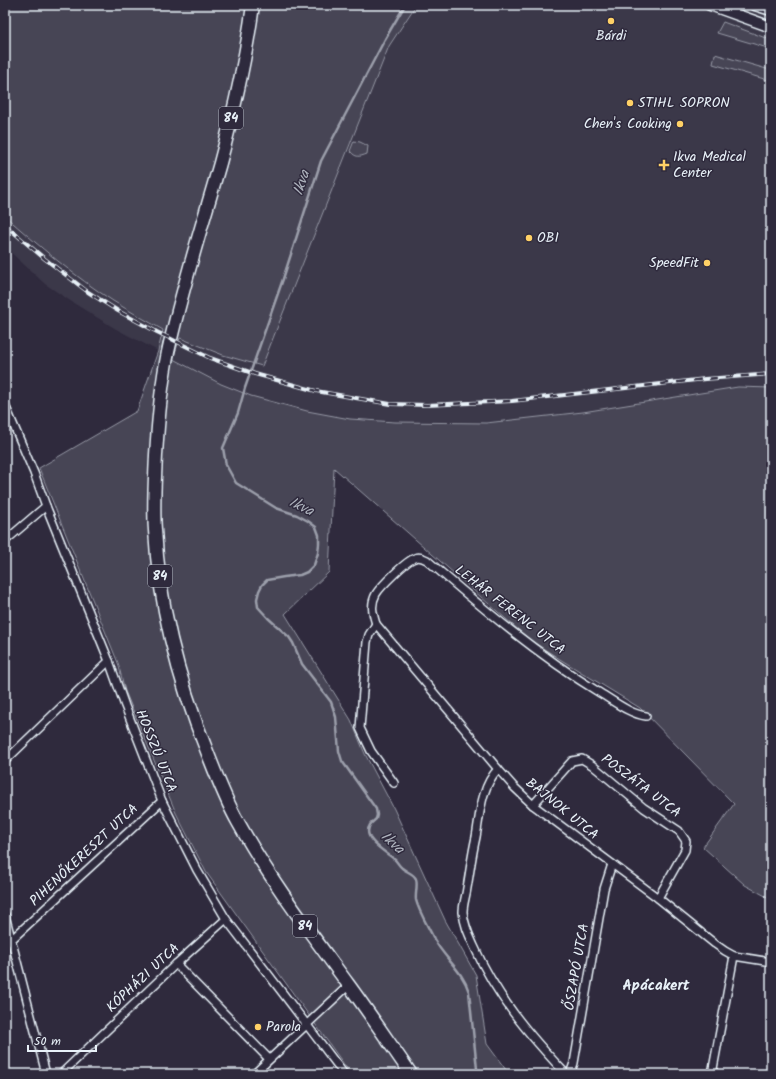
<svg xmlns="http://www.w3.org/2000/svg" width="776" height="1079" font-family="Kalam,sans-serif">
  <rect width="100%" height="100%" fill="#2f2a3d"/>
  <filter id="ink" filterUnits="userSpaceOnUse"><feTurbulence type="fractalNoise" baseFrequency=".025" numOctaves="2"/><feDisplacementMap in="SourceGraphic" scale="8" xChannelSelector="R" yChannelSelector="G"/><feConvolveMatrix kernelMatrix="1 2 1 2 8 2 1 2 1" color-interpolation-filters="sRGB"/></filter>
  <g filter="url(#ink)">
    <g fill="#3b3749">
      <path d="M416,5H771V388L738,387L583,412L486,423L395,422L350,419L307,411L251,396L221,384L173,359L180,338L223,355L262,366L389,46Z"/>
      <path d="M5,216L42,249L113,301L163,330L158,351L116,329L75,304L45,284L5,247Z"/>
    </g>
    <g fill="#464455" stroke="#979aa6">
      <path d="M5,5H416L389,46L262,366L223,355L180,338L173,359L221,384L251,396L307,411L350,419L395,422L486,423L583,412L738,387L771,388V899L745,885L703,847L734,804L640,708L563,661L530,640L334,468L329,572L285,614L351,720L365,754L394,809L445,920L476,975L487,1044L509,1074H351L206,872L176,813L125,691L118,663L39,468L137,411L158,351L163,330C146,320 129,311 113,301C74,276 39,246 5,216Z"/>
      <path d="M723,22L771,40V49L717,33Z"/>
      <path d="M715,54L770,70L771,71V81L713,64Z"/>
      <path d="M354,141L360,142L368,146L367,154C359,157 356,158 350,151Z"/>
    </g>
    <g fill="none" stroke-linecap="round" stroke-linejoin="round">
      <path stroke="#9c9fab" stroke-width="2.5" d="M405,5L385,39L321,161L283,279L245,388L238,413L223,448L226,465L236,483L276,508L297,515L308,521L316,527L319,535V544L318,553L314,565L307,572L300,575L284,577L267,580L262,585L259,591L257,599L258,607L268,618L289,637L293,643L302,664L331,702L336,717L339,751L342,761L376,809L377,815L376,819C374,821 371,823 370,825C361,839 386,852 394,859C397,861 398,865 402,868C406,872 414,873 416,879C418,885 415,894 416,900C419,912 429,928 434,939C444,958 463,971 469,992L477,1069L479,1074"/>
      <g stroke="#e8f1f8" stroke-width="10">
        <g id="minor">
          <path d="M5,405L34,473L46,506L109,661L125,706L162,801L197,870L226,919L307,1025L344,1074"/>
          <path d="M5,541L46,506"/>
          <path d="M376,624C373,614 370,605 376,594C380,587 407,560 415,558C419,556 423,558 427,560C482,608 538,655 600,693C615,702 630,714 646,716"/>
          <path d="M5,761L109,661"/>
          <path d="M498,769C481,787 480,814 476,837C472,854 470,871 467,888C466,896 463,904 463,912C464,925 469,935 474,946C496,996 529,1035 566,1074"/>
          <path d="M394,783L371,751L360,728L367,642L369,635L376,624L498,769L514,787L533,805L658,898L715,944L725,951L734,956L771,962"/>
          <path d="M533,805L572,761L582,759L592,765L644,808L679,831L686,841L685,850L658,898"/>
          <path d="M5,915L46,1074"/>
          <path d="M5,942L11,940L162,801"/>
          <path d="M176,964L269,1059"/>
          <path d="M61,1074L176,964L226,919"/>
          <path d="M254,1074L349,985"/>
          <path d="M570,1074L574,1063L604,889L612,864"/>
          <path d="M712,1074L734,956"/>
        </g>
      </g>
      <g stroke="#e8f1f8" stroke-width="13">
        <g id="secondary">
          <path d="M710,5L771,27"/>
          <path d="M755,5L771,10"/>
        </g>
      </g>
      <g stroke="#e8f1f8" stroke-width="15">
        <path id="primary" d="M253,5C246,58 234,111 220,163C202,226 182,288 168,352C161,386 158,421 156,455C155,480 153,505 155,530C159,607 179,682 208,754C217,777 226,801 238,822C270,880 310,932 348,984C370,1014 390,1044 411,1074"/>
      </g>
      <use href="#minor" stroke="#2f2a3d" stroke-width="7"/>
      <use href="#secondary" stroke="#2f2a3d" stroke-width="10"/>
      <use href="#primary" stroke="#2f2a3d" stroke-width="12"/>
      <g stroke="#e8f1f8" stroke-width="4">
        <path id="rail" d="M5,225L45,259L88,292L118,311L157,332L210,358L255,374L316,391L390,404L427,405L512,401L705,379L771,374"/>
      </g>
      <use href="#rail" stroke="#2f2a3d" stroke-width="2.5" stroke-dasharray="8" stroke-linecap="butt"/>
    </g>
  </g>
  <g fill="#ffd166" stroke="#2f2a3d" stroke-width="1.5">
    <circle cx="611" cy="21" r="4"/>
    <circle cx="630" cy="103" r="4"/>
    <circle cx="680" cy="124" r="4"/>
    <path d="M662 159h4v4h4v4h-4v4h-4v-4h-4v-4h4z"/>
    <circle cx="529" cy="238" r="4"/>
    <circle cx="707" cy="263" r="4"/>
    <circle cx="258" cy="1027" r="4"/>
  </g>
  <g text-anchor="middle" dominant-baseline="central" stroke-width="3" stroke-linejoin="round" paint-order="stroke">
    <g fill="#2f2a3d" stroke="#b0b5c0" stroke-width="1">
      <rect x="219" y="107" width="24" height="22" rx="3"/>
      <rect x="148" y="565" width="24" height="22" rx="3"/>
      <rect x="293" y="915" width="24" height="22" rx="3"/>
    </g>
    <g font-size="13" font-weight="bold" fill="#e8f1f8">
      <text x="231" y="118">84</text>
      <text x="160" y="576">84</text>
      <text x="305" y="926">84</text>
    </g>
    <g font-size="14" fill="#e8f1f8" stroke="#2f2a3d" text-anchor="start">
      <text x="611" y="36" text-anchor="middle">Bárdi</text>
      <text x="638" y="103">STIHL SOPRON</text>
      <text x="672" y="124" text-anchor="end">Chen's Cooking</text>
      <text x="673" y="157">Ikva Medical<tspan x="673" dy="16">Center</tspan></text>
      <text x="537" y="238">OBI</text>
      <text x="699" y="263" text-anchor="end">SpeedFit</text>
      <text x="266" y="1027">Parola</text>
    </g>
    <g font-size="14" fill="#e8f1f8" stroke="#2f2a3d">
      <text transform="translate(510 610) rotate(38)">LEHÁR FERENC UTCA</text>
      <text transform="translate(156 751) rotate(68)">HOSSZÚ UTCA</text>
      <text transform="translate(641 786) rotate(37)">POSZÁTA UTCA</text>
      <text transform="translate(562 809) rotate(39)">BAJNOK UTCA</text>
      <text transform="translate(84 855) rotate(-43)">PIHENŐKERESZT UTCA</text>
      <text transform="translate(577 967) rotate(-80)">ŐSZAPÓ UTCA</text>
      <text transform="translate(143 978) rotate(-43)">KÓPHÁZI UTCA</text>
    </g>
    <g font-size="15" font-style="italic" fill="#afb4be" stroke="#2f2a3d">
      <text transform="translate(302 183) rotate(-72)">Ikva</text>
      <text transform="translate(301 507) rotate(25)">Ikva</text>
      <text transform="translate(392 843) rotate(42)">Ikva</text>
    </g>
    <g font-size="15" font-weight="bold" fill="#e8f1f8" stroke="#2f2a3d">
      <text x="656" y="986">Apácakert</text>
    </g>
  </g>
  <rect width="776" height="1079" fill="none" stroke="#2f2a3d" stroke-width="20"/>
  <rect x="10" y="10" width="756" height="1059" fill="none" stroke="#e8f1f8" stroke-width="1.5" filter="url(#ink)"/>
  <path d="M28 1045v6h68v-6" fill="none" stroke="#e8f1f8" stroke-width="2"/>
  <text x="34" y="1045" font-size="12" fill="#e8f1f8" stroke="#2f2a3d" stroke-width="3" paint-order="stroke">50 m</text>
</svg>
